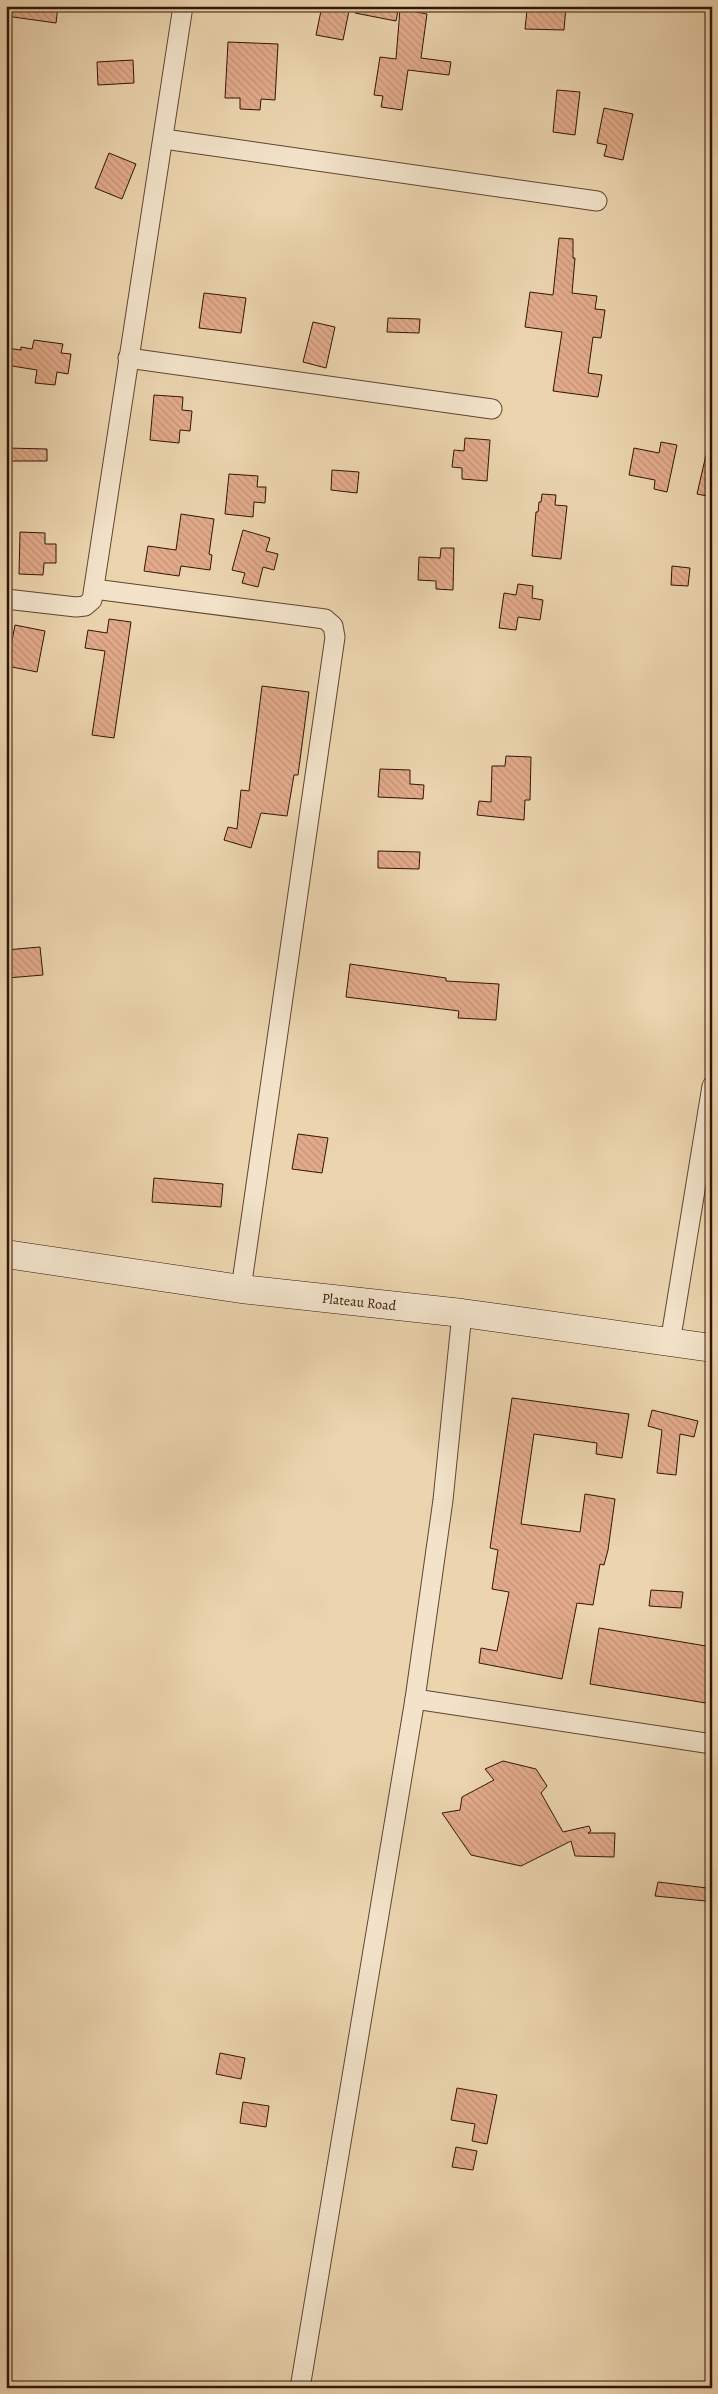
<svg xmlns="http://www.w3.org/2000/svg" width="718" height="2394" font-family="Alegreya,serif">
  <defs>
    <pattern id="building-back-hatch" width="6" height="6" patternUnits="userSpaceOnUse" patternTransform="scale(1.25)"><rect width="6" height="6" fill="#e3ab8b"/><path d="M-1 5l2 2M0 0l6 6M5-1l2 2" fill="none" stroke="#c39276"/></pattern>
  </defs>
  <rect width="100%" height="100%" fill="#ebd4ae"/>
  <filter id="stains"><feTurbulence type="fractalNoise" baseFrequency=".004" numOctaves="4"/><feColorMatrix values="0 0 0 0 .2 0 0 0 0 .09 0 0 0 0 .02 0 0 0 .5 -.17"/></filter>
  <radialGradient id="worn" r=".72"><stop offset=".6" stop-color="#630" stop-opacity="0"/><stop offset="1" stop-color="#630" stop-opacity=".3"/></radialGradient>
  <g fill="url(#building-back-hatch)" stroke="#311507">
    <path d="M6,6H58L56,23L6,16Z"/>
    <path d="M322,6H350L343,40L316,35Z"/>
    <path d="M355,6H399L396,21L355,13Z"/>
    <path d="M540,6H566L564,30L525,29L527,10L540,11Z"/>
    <path d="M400,9L427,14L421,58L451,62L449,75L408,70L402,110L381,107L383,96L374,95L380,57L396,59Z"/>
    <path d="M228,42L278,44L275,100L261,99L260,110L240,109V98H225Z"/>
    <path d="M133,60L134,83L98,85L97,62Z"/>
    <path d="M557,90L580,92L575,135L553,132Z"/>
    <path d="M604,108L633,114L623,160L604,156L607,145L597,143Z"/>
    <path d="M109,153L136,164L122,199L95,188Z"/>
    <path d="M559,238L573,239V258H575L572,293L597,296L595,309L605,310L601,338L593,337L588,373L602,375L598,397L553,391L562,332L525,327L530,292L553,295Z"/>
    <path d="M204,293L246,298L241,333L199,328Z"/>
    <path d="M388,318L420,319L419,333L387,332Z"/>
    <path d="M313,322L335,327L326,368L303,362Z"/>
    <path d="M34,340L63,344L61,353L71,354L68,374L57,372L55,385L35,383L37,370L6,365V348L21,350V347L32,349Z"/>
    <path d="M154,395L183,397L182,410L192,411L190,431L180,430L179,443L150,440Z"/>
    <path d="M465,438L490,440L487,481L462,479V468L452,467L454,450L464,451Z"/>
    <path d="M661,442L677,445L667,492L654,489L655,480L629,475L634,448L659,453Z"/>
    <path d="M6,448L47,449V461H6Z"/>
    <path d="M706,455H712V497L697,494Z"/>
    <path d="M332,470L359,472L357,493L331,490Z"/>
    <path d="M229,474L258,476L257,487H266L265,503L254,502L253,517L225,514Z"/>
    <path d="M542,494L556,495L555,505L567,506L561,559L532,556L536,512H538L539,502H541Z"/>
    <path d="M181,514L214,519L209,554L212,555L210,570L181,566L179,576L144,571L148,546L176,550Z"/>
    <path d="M243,530L270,538L266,551L278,554L274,570L263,567L258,587L242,583L245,573L232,570Z"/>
    <path d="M20,532L45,533V544H56V563H44L43,575L19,574Z"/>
    <path d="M441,548H454L453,590L436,589V581L418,580L419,557L440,558Z"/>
    <path d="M672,566L690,568L688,586L671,585Z"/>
    <path d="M518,584L533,586L532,598L543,600L540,620L518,617L516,630L499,628L504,593L516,595Z"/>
    <path d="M109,619L131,622L114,738L92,735L105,651L85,648L88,630L107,633Z"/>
    <path d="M15,625L45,631L37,672L7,666Z"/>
    <path d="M262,686L309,692L298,775H294L287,816L261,813L251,848L224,840L228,827L237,829L241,790L249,791Z"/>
    <path d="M506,756L531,757L530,800H525L524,820L477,815L479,801L491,802L492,766H505Z"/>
    <path d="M380,769L410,770V784L424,785L423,799L378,797Z"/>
    <path d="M378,851L420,852L419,869L378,868Z"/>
    <path d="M40,947L43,975L7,978L6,950Z"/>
    <path d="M350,964L446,978V981L499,984L496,1020L458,1018L459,1011L346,997Z"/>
    <path d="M298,1134L328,1138L322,1173L292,1169Z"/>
    <path d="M154,1178L223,1184L221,1207L152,1202Z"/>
    <path d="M512,1398L629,1414L622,1458L596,1454L597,1443L534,1434L521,1524L580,1532L585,1494L615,1499L608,1550L604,1565L600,1564L593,1605L577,1603L562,1679L479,1663L481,1648L497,1651L509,1592L492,1589L498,1550L490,1548Z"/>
    <path d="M652,1410L698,1421L694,1437L680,1434L676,1475L657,1473L662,1430L648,1426Z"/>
    <path d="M651,1590L683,1592L681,1608L649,1606Z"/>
    <path d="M599,1628L712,1647V1704L590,1684Z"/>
    <path d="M503,1761L536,1769L547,1786L541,1793L563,1832L589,1826L591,1831L588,1833H615L614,1857L575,1856L571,1841L521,1866L471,1855L442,1813L460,1810L462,1797L494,1780L485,1769Z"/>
    <path d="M658,1882L707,1888L706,1901L655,1896Z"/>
    <path d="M220,2053L245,2058L241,2079L216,2074Z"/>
    <path d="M457,2088L497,2095L487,2144L472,2141L475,2124L451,2120Z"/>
    <path d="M243,2102L269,2106L266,2127L240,2123Z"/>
    <path d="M456,2147L477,2151L473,2170L452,2167Z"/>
  </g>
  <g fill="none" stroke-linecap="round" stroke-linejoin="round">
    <g stroke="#604531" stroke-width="21">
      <g id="street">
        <path d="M164,139L597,201"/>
        <path d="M128,358L492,409"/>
        <path d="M94,589L325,619L333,626L335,637L241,1289"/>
        <path d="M6,599L76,607L85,606L92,600L183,6"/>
        <path d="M462,1313L443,1500L415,1699L712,1744"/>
        <path d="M670,1343L712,1086"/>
        <path d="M300,2388L415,1699"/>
      </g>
    </g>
    <g stroke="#311507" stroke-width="29">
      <path id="secondary" d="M6,1254L241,1289L462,1313L712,1348"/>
    </g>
    <use href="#street" stroke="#f2e3ca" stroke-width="19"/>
    <use href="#secondary" stroke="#f2e3ca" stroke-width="28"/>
  </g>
  <g text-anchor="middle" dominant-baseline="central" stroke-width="4" stroke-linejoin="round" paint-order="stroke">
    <g font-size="14" fill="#311507" stroke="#f2e3ca">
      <text transform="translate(359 1302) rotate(6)">Plateau Road</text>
    </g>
  </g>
  <rect width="718" height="2394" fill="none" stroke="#ebd4ae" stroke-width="25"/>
  <rect x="8" y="8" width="703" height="2379" fill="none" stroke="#311507" stroke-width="2.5"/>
  <rect x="12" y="12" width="693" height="2369" fill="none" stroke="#311507"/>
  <rect width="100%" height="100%" filter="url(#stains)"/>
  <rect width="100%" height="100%" fill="url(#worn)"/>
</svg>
